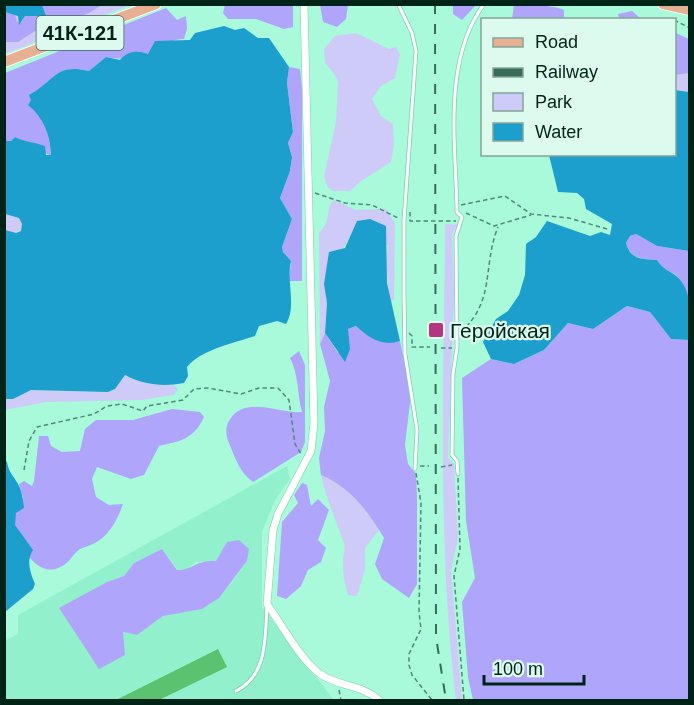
<svg xmlns="http://www.w3.org/2000/svg" width="694" height="705" font-family="Helvetica,sans-serif">
  <rect width="100%" height="100%" fill="#a8fada"/>
  <path fill="#93f0cd" fill-rule="evenodd" d="M287,466L290,479L275,500L262,532V607L334,700H5L4,641L18,634V615ZM227,542L247,561L231,584L178,612L163,616L137,635L122,632L60,609L107,582L124,576L134,563L162,549L178,570H186L196,562L217,561Z"/>
  <g fill="#cecbf9">
    <path d="M42,5H130L5,54V12L39,14Z"/>
    <path d="M356,33L389,49L396,47L400,54L395,78L380,87L372,99L381,116L393,124L394,145L391,162L361,181L350,191H333L328,188L324,176L336,122L338,82L335,75L325,63L324,49L335,36Z"/>
    <path d="M687,71L689,73V92L675,90V75Z"/>
    <path d="M334,200L356,210L386,209L395,223L394,299L390,303L386,261L388,245L349,238L324,284L327,303L325,333L320,344L319,233C333,219 324,209 334,200Z"/>
    <path d="M4,214L19,218L22,224L21,231L12,234L5,231Z"/>
    <path d="M445,224L459,225L452,233L454,293L448,458L454,464L458,537L451,571L462,700H456C437,543 444,382 445,224Z"/>
    <path d="M124,375C141,384 156,385 174,385L178,389L174,395L141,400L46,402L5,410V399H13L31,390L108,392L115,389Z"/>
    <path d="M321,475C347,485 365,506 379,530L365,548V569L357,596L348,595C345,585 343,577 343,566C342,559 346,549 344,543C336,521 326,498 321,475Z"/>
  </g>
  <g fill="#afa6fc">
    <path d="M514,4C527,4 552,5 564,10V18L512,19Z"/>
    <path d="M42,5H102L89,13L35,31L18,42H5L4,12L15,14L17,22L21,23L25,16L45,15Z"/>
    <path d="M225,5H293V27L284,29L256,19H228L223,13Z"/>
    <path d="M320,5H348L346,19L337,27L323,22Z"/>
    <path d="M453,5V4L476,5L462,20L453,14Z"/>
    <path d="M166,8L177,20L186,16L187,29L184,39C170,38 161,49 149,54C135,59 120,60 106,57L89,71C55,63 56,80 30,95L32,100L29,105C45,119 50,136 51,156L15,137L11,141H5V73Z"/>
    <path d="M632,11L641,19H655H619L618,14Z"/>
    <path d="M674,32L689,39V73L675,75Z"/>
    <path d="M289,67L300,69L302,88V281H289L291,261L283,252L282,247L292,219L280,198L290,171L292,157L288,143L293,132L287,83Z"/>
    <path d="M636,234L657,246L689,251V311C689,300 685,283 676,275C668,270 663,269 657,260C642,259 631,259 626,243L630,236Z"/>
    <path d="M627,306L650,312L671,339L689,340V700H473L468,677L462,602L475,578L466,521L462,378L491,359L514,364L544,350L568,323L593,329Z"/>
    <path d="M356,326C367,336 385,346 400,341L411,394L405,445L408,464L416,474L417,498V584L409,598L382,579L375,564L384,538C368,511 350,487 321,475L319,458L325,431L324,407L330,381L320,344L325,333L338,353L348,329Z"/>
    <path d="M299,351L305,365V442L301,452L253,482C240,473 235,458 229,443C226,437 225,427 229,421C244,394 279,414 302,412C297,394 299,375 290,358Z"/>
    <path d="M172,409L200,412L204,417C194,439 181,441 159,446L144,475L131,479L97,467L92,479L96,497L109,505L123,504C117,521 109,536 93,544C89,546 84,547 80,549C71,555 70,565 55,569C34,574 17,542 15,525C13,515 19,506 23,498L19,484L24,481L32,486L34,481L39,436H48L51,446L62,452L80,451L85,429L96,420H133Z"/>
    <path d="M302,483L307,485L311,506L318,499L329,510L318,540L326,548L321,562L308,570L301,586L286,599L277,596L282,522L298,503L294,495Z"/>
    <path d="M239,540L249,549L247,561L219,598L202,609L163,616L137,635L123,632L125,655L99,669L59,608L107,582L124,576L134,563L162,549L177,570C193,570 195,560 216,561L227,542Z"/>
  </g>
  <g fill="#1d9fcd">
    <path d="M4,5H42L46,16H25L19,25L18,16L5,12Z"/>
    <path d="M224,26L235,30L244,28L258,38H269L289,67L287,83L293,132L288,143L292,157L290,171L280,198L292,219L282,247L283,252L291,261C286,280 297,307 286,324L277,321L259,326L255,336C234,343 202,349 187,367L188,376L184,383C163,387 144,385 125,375L115,389L108,392L31,390L13,399H5V230L16,233L21,231L22,224L19,218L5,214V141H11L15,137C25,142 34,142 45,146L46,155H51C50,135 44,118 28,105L31,100L29,95C56,80 55,63 89,71L106,57L120,60C128,51 136,50 148,54L155,41L190,40L195,33Z"/>
    <path d="M675,90L689,92V251L657,246L636,234L630,236L626,243C631,260 642,259 657,260C663,269 668,270 675,275C694,289 690,320 689,340L671,339L650,312L627,306L593,329L568,323L544,350L514,364L491,359L483,342L496,319L508,311L519,295L525,275L526,244L536,237L547,221L590,236L601,232L610,235L612,224L586,209L584,199L577,193L558,192L549,155L674,154Z"/>
    <path d="M370,219L386,226L387,283L400,341C382,347 369,338 356,326L348,329L350,349L345,362L325,333L327,303L324,284L329,252L345,248L357,221Z"/>
    <path d="M5,460L7,462C9,473 13,475 18,484C22,491 23,500 24,508L16,513L15,525L33,550C26,561 30,572 35,584L33,589L5,612Z"/>
  </g>
  <path fill="#5bc26f" d="M218,649L227,667L159,700H116Z"/>
  <g fill="none" stroke-linecap="round" stroke-linejoin="round">
    <g stroke="#7bcdae" stroke-width="4.5">
      <g id="service">
        <path d="M398,4L412,33L416,51L404,220V295L405,354L417,430L415,469"/>
        <path d="M458,474L457,461L452,455L453,374L457,348L456,236L462,217L457,212C456,145 442,61 484,4"/>
        <path d="M236,691C268,675 265,637 267,605"/>
      </g>
    </g>
    <g stroke="#7bcdae" stroke-width="8">
      <path id="minor" d="M304,4L314,423L311,451L278,514L273,530L267,604C281,624 301,660 320,674C339,687 361,684 379,700"/>
    </g>
    <g stroke="#fff" stroke-width="12">
      <g id="primary">
        <path d="M663,4L690,10"/>
        <path d="M4,62L156,4"/>
      </g>
    </g>
    <g stroke="#508974" stroke-width="1.5" stroke-dasharray="4.5 3" stroke-linecap="butt">
      <path d="M674,20L690,28"/>
      <path d="M315,193L345,203L372,205L398,218"/>
      <path d="M461,205L505,196L531,214L569,218L607,229"/>
      <path d="M410,212V221H456"/>
      <path d="M466,213L494,226L531,215"/>
      <path d="M461,332C496,300 482,267 498,227"/>
      <path d="M409,333L412,336V347H430"/>
      <path d="M441,348H452"/>
      <path d="M420,466H429"/>
      <path d="M441,467L452,465"/>
      <path d="M24,470L29,441L37,427L94,414L107,406L122,404L143,411L147,406L183,400L194,389L208,388L241,394L259,388H278L289,400L295,444L301,454"/>
      <path d="M416,473L421,503L419,612L421,629L409,654V665L412,675L432,700"/>
      <path d="M458,478L460,549L454,576L464,700"/>
      <path d="M339,690L341,700"/>
    </g>
    <use href="#service" stroke="#fff" stroke-width="3"/>
    <use href="#minor" stroke="#fff" stroke-width="7"/>
    <use href="#primary" stroke="#e8b092" stroke-width="10"/>
    <path stroke="#386b59" stroke-width="2" stroke-dasharray="10 10" stroke-linecap="butt" d="M435,4L436,637L446,700"/>
  </g>
  <rect fill="#b53581" stroke="#dcfbee" stroke-width="2" x="428" y="322" width="16" height="16" rx="3"/>
  <g text-anchor="middle" dominant-baseline="central" stroke-width="4.5" stroke-linejoin="round" paint-order="stroke">
    <rect fill="#dcfbee" stroke="#426458" stroke-width="1.5" x="36.5" y="16" width="87" height="34" rx="4.5"/>
    <g font-size="20" font-weight="bold" fill="#002318">
      <text x="80" y="33">41К-121</text>
    </g>
    <g font-size="21" fill="#002318" stroke="#dcfbee" text-anchor="start">
      <text x="450" y="330">Геройская</text>
    </g>
  </g>
  <rect width="694" height="705" fill="none" stroke="#002318" stroke-width="12"/>
  <rect x="481" y="18" width="195" height="138" fill="#dcfbee" stroke="#84a598" stroke-width="1.5"/>
  <rect x="493" y="38" width="30" height="9" fill="#e8b092" stroke="#84a598" stroke-width="1.5"/>
  <text x="535" y="48" font-size="18" fill="#002318">Road</text>
  <rect x="493" y="68" width="30" height="9" fill="#386b59" stroke="#84a598" stroke-width="1.5"/>
  <text x="535" y="78" font-size="18" fill="#002318">Railway</text>
  <rect x="493" y="93" width="30" height="18" fill="#cecbf9" stroke="#84a598" stroke-width="1.5"/>
  <text x="535" y="108" font-size="18" fill="#002318">Park</text>
  <rect x="493" y="123" width="30" height="18" fill="#1d9fcd" stroke="#84a598" stroke-width="1.5"/>
  <text x="535" y="138" font-size="18" fill="#002318">Water</text>
  <path d="M484 675v9h100v-9" fill="none" stroke="#002318" stroke-width="3"/>
  <text x="493" y="675" font-size="18" fill="#002318" stroke="#dcfbee" stroke-width="4.5" paint-order="stroke">100 m</text>
</svg>
